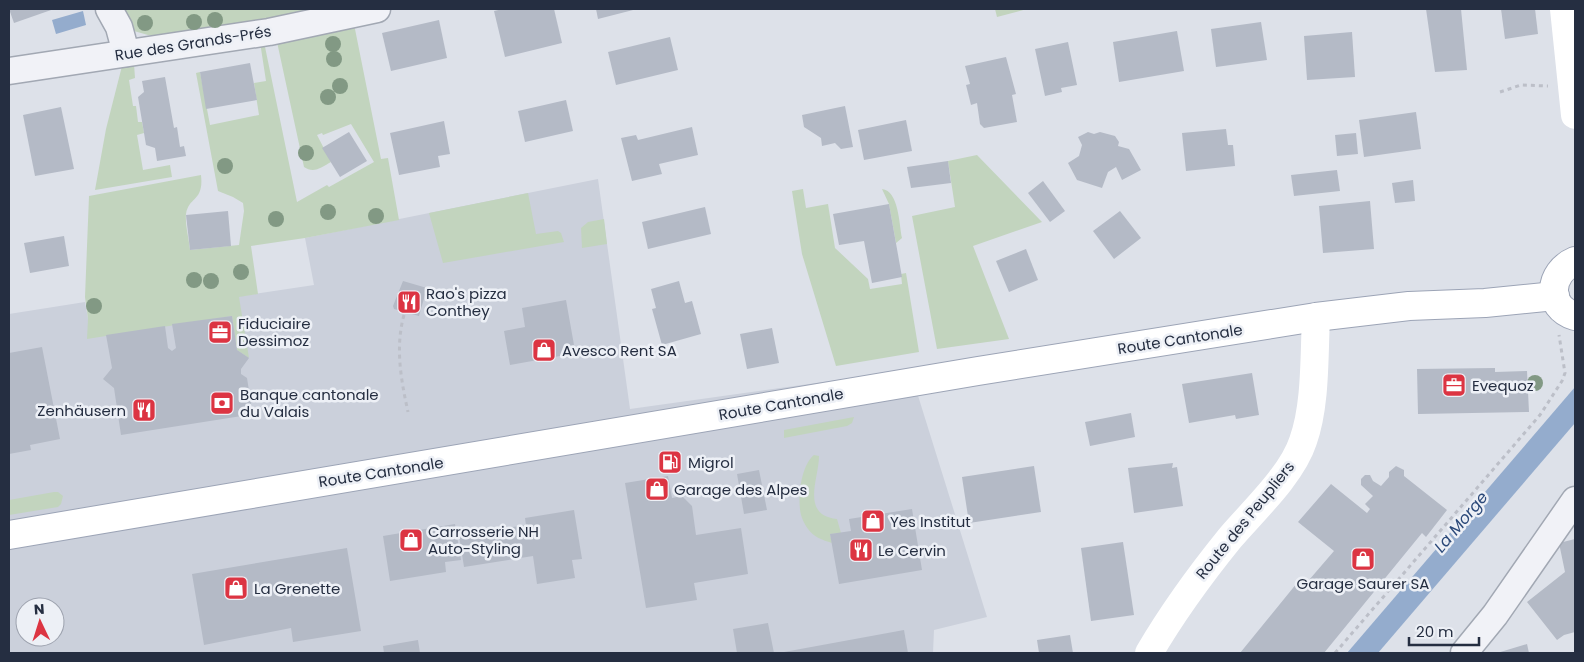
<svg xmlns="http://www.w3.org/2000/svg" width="1584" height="662" font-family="Poppins,sans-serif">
  <rect width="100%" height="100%" fill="#dde1e9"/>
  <path fill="#cbd0db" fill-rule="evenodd" d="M598,179L630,409L910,370L987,617L934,630L933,653H9V314L85,302L88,319L314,285L305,238ZM25,607H55V637H25Z"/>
  <g fill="#c2d4be">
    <path d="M122,9H307V13L162,37L148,35L134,31Z"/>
    <path d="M995,9H1027L997,17Z"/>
    <path d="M354,24L381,159L388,158L399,220L305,238L251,246L258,294L239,297L249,358L237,350L232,316L87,339L88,319L85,297L89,196L201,175C204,202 189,196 186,214C185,225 189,239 190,250L239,245L244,211L243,203L233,197L218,191L196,73L200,72L210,125L259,115L254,83L266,81L260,42H264L297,202L327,185L329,187L374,162L351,124L323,135L322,133L317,135L331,162C322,167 314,174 304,167L277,42Z"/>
    <path d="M134,64L135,78L129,80L133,106H136L138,122H142L144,133L137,135L143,170L170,165L172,177L95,190L106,129L122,66Z"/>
    <path d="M977,155L1042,222L973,246L1009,339L937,349L912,216L955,207L948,161Z"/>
    <path d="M803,189L806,208L828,204L835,248L868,279L870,289L902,284L901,274L906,273L919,352L836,366L802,254L792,191Z"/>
    <path d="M882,189C899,191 899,224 902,238L896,243L889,204Z"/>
    <path d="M528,193L536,234L558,231L561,233L564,242L443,263L429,213Z"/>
    <path d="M604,219L607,244L582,248L581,228L588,222Z"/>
    <path d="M854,417L852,423L847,426L784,438V430Z"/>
    <path d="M814,455L819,456C819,479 800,515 837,519L841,533L830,534L832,543C822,540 814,537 808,529C805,525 802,519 801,515C797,499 801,465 814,455Z"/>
    <path d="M54,492H58L63,496L61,504L58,507L9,515V500Z"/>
  </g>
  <g fill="#94accd">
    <path d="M83,11L86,25L56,34L52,20Z"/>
    <path d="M1575,387V423L1378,653H1347Z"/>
  </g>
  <g fill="#b4bac6">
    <path d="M9,9H54L14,23Z"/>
    <path d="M503,9H554L562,43L505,57L494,11Z"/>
    <path d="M596,9H637L598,19Z"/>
    <path d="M1426,9H1461L1467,70L1435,72Z"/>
    <path d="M1501,9H1535L1538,34L1505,39Z"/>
    <path d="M439,20L447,58L391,71L382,33Z"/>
    <path d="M1261,22L1267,60L1216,67L1211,29Z"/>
    <path d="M1177,31L1184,71L1119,82L1113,42Z"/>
    <path d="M1352,32L1355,77L1307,80L1304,36Z"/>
    <path d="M670,37L678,70L616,85L608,52Z"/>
    <path d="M1068,42L1077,85L1061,88L1062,92L1045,96L1035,49Z"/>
    <path d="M1006,57L1016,94L1012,95L1017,122L984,128L980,124L977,103L971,105L966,85L970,84L965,66Z"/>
    <path d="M250,63L257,100L206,109L200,72Z"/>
    <path d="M165,77L174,128L177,127L180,147L184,146L186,156L157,161L155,148L146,145L138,97L144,92L142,81Z"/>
    <path d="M566,100L573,131L525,142L518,111Z"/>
    <path d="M845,106L853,147L841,149L835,143L822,146L821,138L804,127L802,115Z"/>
    <path d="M61,107L74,169L35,176L23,115Z"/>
    <path d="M1416,112L1421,149L1364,157L1359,120Z"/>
    <path d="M906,120L912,151L864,160L858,130Z"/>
    <path d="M444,121L450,154L438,156L440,167L399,175L390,133Z"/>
    <path d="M692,127L698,155L659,164L662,174L632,181L621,138L636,135L638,140Z"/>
    <path d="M1226,129L1228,145H1233L1235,166L1186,171L1182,133Z"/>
    <path d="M349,132L367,161L340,177L322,148Z"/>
    <path d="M1088,132L1094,134L1100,132L1115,136L1119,142L1118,146L1129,149L1141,170L1122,180L1116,167L1108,172L1102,188L1077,180L1068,163L1079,156L1082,145L1078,137Z"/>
    <path d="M1356,133L1358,154L1337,156L1335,135Z"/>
    <path d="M948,161L951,183L911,188L907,167Z"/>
    <path d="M1337,170L1340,191L1294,196L1291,175Z"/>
    <path d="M1413,180L1415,201L1395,203L1392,183Z"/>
    <path d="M1043,181L1065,211L1050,222L1028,193Z"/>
    <path d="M1370,201L1374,249L1323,253L1319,206Z"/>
    <path d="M889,204L902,277L872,283L864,241L839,245L833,214Z"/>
    <path d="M705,207L711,234L648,249L642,222Z"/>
    <path d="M228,211L231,246L190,250L186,215Z"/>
    <path d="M1120,211L1141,238L1114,259L1093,231Z"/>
    <path d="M64,236L69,266L30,273L24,243Z"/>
    <path d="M1026,249L1038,280L1009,292L996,261Z"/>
    <path d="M403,281L427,288L419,316L394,309L393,306Z"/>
    <path d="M679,281L685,303L692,301L701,334L662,345L652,309L656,308L651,289Z"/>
    <path d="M566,300L574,345L570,346L571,354L510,365L504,331L525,327L522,308Z"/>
    <path d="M232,316L237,350L249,358L241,369V374L247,378L252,410L248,415L121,435L114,388L103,379L112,368L106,335L165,326L168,348L172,351L176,348L172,324Z"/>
    <path d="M772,328L779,363L747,369L740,334Z"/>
    <path d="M42,347L60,439L30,445L31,450L9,454V353Z"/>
    <path d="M1495,368V372L1527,371L1529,412L1418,414L1417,369Z"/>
    <path d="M1252,373L1259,415L1236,419L1235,415L1189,423L1182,384Z"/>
    <path d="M1131,413L1135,437L1090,446L1085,422Z"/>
    <path d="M1173,463L1172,468L1177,467L1183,506L1134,513L1128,468Z"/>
    <path d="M1034,466L1041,512L969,523L962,477Z"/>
    <path d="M1396,466L1404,470V476L1447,510L1426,537L1422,533L1324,653H1240L1297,583L1303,587L1334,551L1298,522L1331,484L1367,513L1370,509L1365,504L1373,496L1361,485V479L1365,475H1370L1373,481L1381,486L1389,477V472Z"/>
    <path d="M759,470L767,510L744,514L737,474Z"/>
    <path d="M668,476L672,498L682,496L692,506L696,535L741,528L748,574L694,583L697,600L646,608L625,483Z"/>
    <path d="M912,509L922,570L839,584L830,534L851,531L849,519Z"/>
    <path d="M574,510L582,559L572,560L575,578L537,584L533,556L464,567L459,535L526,525L525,518Z"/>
    <path d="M455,524L461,560L445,562L446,572L390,581L383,536Z"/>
    <path d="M1575,539V587L1574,588L1575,595V632L1564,635L1557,640L1527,602L1565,572L1559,543Z"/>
    <path d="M1123,542L1134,615L1091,621L1081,548Z"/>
    <path d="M347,548L361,631L293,642L291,628L204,645L192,574Z"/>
    <path d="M768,623L774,653H737L733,629Z"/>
    <path d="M904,630L908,653H784V652Z"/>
    <path d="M1070,635L1073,653H1039L1037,640Z"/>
    <path d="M418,640L420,653H384L383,646Z"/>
    <path d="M1527,644L1529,653H1497Z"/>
  </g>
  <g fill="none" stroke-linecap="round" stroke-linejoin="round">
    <g stroke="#a2a8b3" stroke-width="29">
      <g id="street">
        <path d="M109,9L119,27L126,53"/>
        <path d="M9,71L269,32L377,9"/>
        <path d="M1464,653L1495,615L1575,500"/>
      </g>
    </g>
    <g stroke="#9ca4b6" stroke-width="30">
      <g id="primary">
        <path d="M1575,261C1549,272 1545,307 1575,316"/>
        <path d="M9,535L978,371L1316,317L1409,306L1485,303L1555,296"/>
      </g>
    </g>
    <g stroke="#bcbfc8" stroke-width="3" stroke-dasharray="4 4" stroke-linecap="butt">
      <path d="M1500,92L1521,85L1548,86"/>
      <path d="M404,315C395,347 401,380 408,412"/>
      <path d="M1335,653L1540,415L1562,381L1565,373L1559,335"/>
    </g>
    <use href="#street" stroke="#f1f2f7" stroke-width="26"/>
    <g stroke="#fff" stroke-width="28">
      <path d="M1564,9L1575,115"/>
      <path d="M1149,653C1173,612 1200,575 1230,538C1253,511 1292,475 1303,441C1316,405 1314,356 1316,317"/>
    </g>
    <use href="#primary" stroke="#fff" stroke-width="28"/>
  </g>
  <g fill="#829984">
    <circle cx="215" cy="20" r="8"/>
    <circle cx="194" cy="22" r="8"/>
    <circle cx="145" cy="23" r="8"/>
    <circle cx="333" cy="44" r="8"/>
    <circle cx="334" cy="59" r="8"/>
    <circle cx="340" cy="86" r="8"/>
    <circle cx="328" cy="97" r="8"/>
    <circle cx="306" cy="153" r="8"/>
    <circle cx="225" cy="166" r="8"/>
    <circle cx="328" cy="212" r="8"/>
    <circle cx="376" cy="216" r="8"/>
    <circle cx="276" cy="219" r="8"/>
    <circle cx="241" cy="272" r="8"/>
    <circle cx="194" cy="280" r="8"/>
    <circle cx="211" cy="281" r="8"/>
    <circle cx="94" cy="306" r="8"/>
    <circle cx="1535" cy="383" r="8"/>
  </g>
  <defs>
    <g id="restaurant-square" transform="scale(1.25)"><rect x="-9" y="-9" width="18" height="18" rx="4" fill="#dc3442" stroke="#edf0f6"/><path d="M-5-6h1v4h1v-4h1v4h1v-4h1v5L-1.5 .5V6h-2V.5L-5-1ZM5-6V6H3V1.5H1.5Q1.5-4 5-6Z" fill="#fff"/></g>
    <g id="office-square" transform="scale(1.25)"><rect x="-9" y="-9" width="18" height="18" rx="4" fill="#dc3442" stroke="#edf0f6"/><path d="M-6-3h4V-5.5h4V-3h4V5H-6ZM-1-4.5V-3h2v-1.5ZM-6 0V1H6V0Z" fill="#fff"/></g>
    <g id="shop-square" transform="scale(1.25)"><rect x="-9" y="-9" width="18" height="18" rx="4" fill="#dc3442" stroke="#edf0f6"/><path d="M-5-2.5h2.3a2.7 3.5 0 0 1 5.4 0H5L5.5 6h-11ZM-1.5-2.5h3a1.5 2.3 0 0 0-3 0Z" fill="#fff"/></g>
    <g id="bank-square" transform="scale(1.25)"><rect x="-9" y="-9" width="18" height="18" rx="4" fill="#dc3442" stroke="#edf0f6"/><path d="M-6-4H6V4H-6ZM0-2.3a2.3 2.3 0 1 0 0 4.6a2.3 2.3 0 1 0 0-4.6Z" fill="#fff"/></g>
    <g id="fuel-square" transform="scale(1.25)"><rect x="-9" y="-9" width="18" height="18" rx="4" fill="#dc3442" stroke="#edf0f6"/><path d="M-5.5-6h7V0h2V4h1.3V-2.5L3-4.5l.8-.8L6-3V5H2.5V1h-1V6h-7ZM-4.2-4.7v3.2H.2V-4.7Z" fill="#fff"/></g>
  </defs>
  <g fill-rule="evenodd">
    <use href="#restaurant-square" x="409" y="302"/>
    <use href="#office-square" x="220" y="332"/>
    <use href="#shop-square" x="544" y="350"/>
    <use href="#office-square" x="1454" y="385"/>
    <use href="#bank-square" x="222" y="403"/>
    <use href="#restaurant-square" x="144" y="410"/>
    <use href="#fuel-square" x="670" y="462"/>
    <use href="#shop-square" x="657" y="489"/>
    <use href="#shop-square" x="873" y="521"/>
    <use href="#shop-square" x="411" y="540"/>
    <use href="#restaurant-square" x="861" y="550"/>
    <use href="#shop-square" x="1363" y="559"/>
    <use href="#shop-square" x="236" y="588"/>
  </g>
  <g text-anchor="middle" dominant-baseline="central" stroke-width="5" stroke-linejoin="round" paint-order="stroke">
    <g font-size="15" fill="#252e41" stroke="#edf0f6">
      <text transform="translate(193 43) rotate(-9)">Rue des Grands-Prés</text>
      <text transform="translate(1180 339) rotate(-9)">Route Cantonale</text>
      <text transform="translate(781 404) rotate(-10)">Route Cantonale</text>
      <text transform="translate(381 472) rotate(-9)">Route Cantonale</text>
      <text transform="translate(1245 520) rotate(-51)">Route des Peupliers</text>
    </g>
    <g font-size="15" fill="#252e41" stroke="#edf0f6" text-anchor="start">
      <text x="426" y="293">Rao's pizza<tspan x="426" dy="17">Conthey</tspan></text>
      <text x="238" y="323">Fiduciaire<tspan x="238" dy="17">Dessimoz</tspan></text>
      <text x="562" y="350">Avesco Rent SA</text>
      <text x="1472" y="385">Evequoz</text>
      <text x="240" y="394">Banque cantonale<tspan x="240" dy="17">du Valais</tspan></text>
      <text x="126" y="410" text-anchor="end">Zenhäusern</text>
      <text x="688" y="462">Migrol</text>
      <text x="674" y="489">Garage des Alpes</text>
      <text x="890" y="521">Yes Institut</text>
      <text x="428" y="531">Carrosserie NH<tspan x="428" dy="17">Auto-Styling</tspan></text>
      <text x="878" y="550">Le Cervin</text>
      <text x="1363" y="583" text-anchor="middle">Garage Saurer SA</text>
      <text x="254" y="588">La Grenette</text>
    </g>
    <g font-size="16" font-style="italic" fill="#2b4979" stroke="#edf0f6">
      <text transform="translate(1461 522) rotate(-50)">La Morge</text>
    </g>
  </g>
  <rect width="1584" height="662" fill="none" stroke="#252e41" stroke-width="20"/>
  <g transform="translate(40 622) rotate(356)"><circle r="24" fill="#edf0f6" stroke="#9da2ae"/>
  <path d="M0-4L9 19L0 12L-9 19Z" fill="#dc3442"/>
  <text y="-8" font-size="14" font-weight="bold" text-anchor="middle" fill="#252e41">N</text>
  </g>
  <path d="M1409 637v8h70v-8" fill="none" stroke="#252e41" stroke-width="2.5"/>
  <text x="1416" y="637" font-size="15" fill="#252e41" stroke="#edf0f6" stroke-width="4" paint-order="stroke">20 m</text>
</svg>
